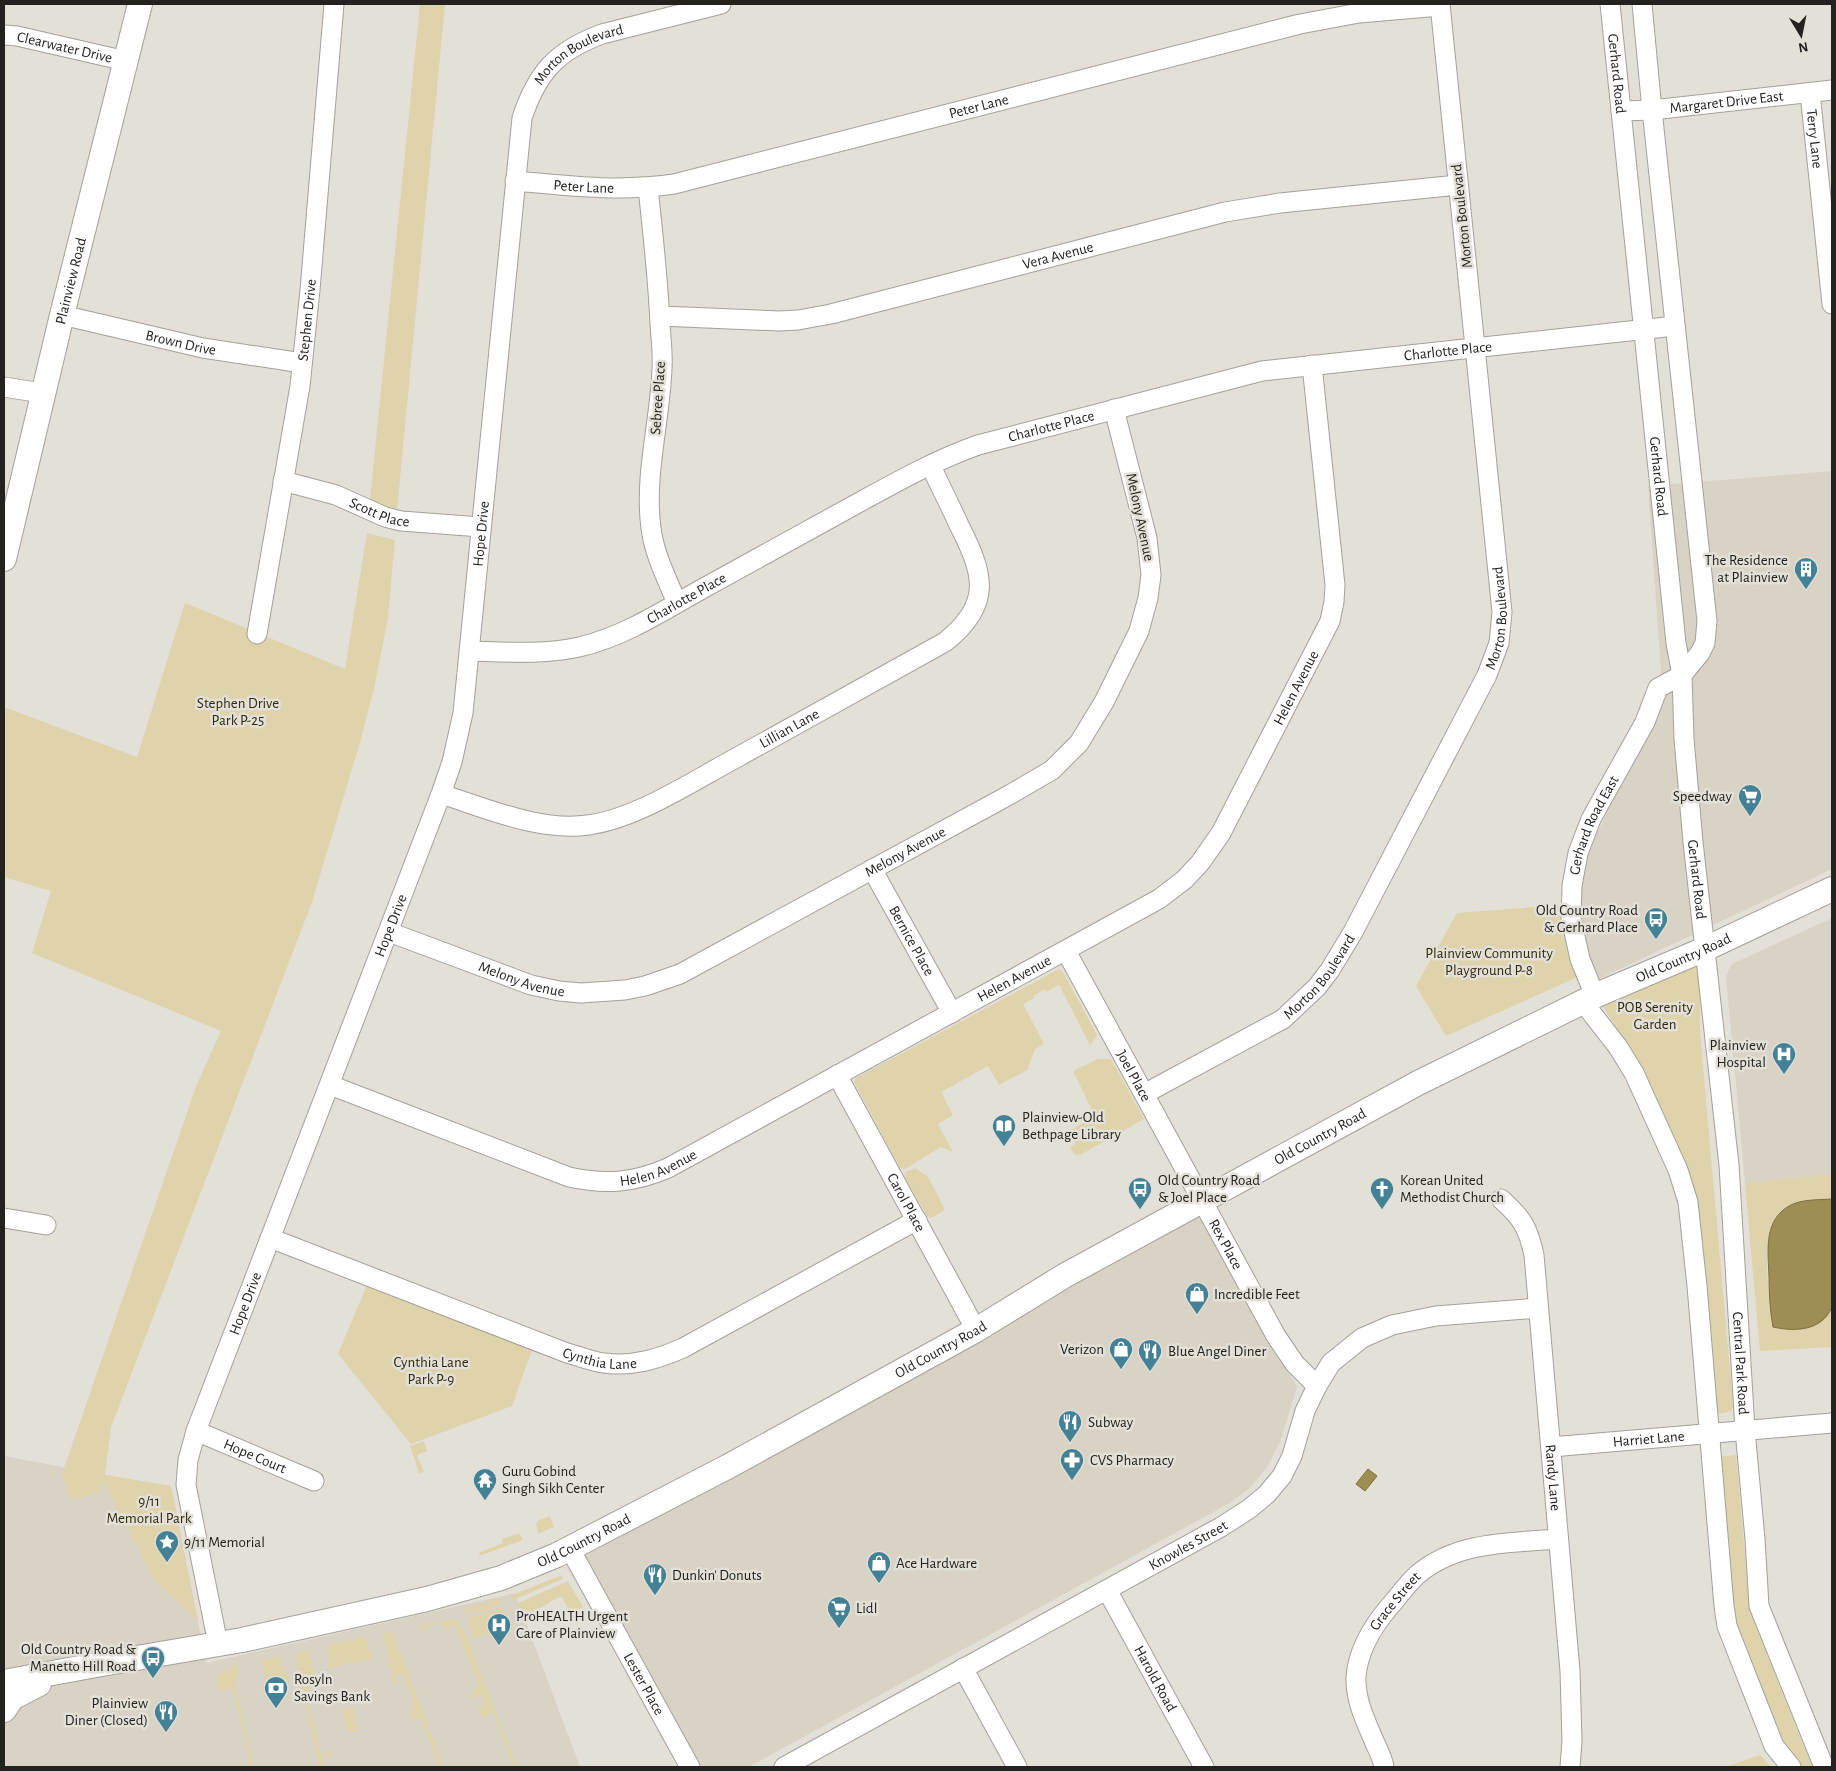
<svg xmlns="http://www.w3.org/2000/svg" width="1836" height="1771" font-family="'Alegreya Sans',sans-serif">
  <rect width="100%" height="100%" fill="#e3e0d8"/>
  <g fill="#d8d3c5">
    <path d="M1832,471V869L1586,985L1580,976L1561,905L1663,701L1648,486Z"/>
    <path d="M1832,918V1174L1745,1183L1726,976L1732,964Z"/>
    <path d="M1195,1210L1297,1387L1280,1442L1267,1467L1249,1489L1228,1504L749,1767H701L578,1554Z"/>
    <path d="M4,1456L105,1475L171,1486L206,1663L515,1593L580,1767H4Z"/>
  </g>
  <g fill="#dfd3ab">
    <path d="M420,4H445L397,511L370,500Z"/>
    <path d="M367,533L395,540L388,618L374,688L361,739L312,902L111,1427L105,1475L171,1486L198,1621L155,1581L105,1484V1477L99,1493L71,1500L62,1474L197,1084L221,1031L32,953L51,891L4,877V707L137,757L185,603L345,669Z"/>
    <path d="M1561,905L1580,976L1446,1036L1416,986L1457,913Z"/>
    <path d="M1700,956V1032L1733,1406L1732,1410C1727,1413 1721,1414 1716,1413L1695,1203L1640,1067L1600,1001Z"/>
    <path d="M1059,969L1063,972L1097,1035L1090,1045L1059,985L1046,992L1045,989L1033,996L1034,998L1023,1004L1044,1044L1035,1049L1027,1070L999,1085L988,1066L941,1092L953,1115L938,1124L953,1152L941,1147L905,1169L900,1168L854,1082L856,1078Z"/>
    <path d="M1098,1059H1111L1144,1119L1080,1155L1074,1154L1070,1147L1075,1144L1069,1131L1095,1116L1073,1071Z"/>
    <path d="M915,1168L928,1177L945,1210L931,1218L927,1216L904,1176L906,1172Z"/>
    <path d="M1832,1174V1199C1819,1200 1806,1200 1793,1204C1756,1217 1769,1281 1770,1311L1830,1313L1832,1307V1347L1760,1351L1745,1183Z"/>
    <path d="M369,1280L534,1344L512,1406L411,1444L338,1354Z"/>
    <path d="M424,1441L427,1451L417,1455L424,1472L419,1473L410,1446Z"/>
    <path d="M1736,1455L1750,1612L1812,1767H1800L1776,1734L1734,1621L1719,1457Z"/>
    <path d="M550,1516L554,1527L538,1534L536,1523L539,1520Z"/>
    <path d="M519,1533L523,1540L479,1556L480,1552L503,1543L502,1539Z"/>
    <path d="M562,1575L563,1579L513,1600L512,1595Z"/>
    <path d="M568,1581L583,1607L571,1614L561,1596L523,1618L518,1603Z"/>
    <path d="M498,1599L503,1603L484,1611L465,1613L463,1609Z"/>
    <path d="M504,1608L509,1620V1625L475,1639L474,1638L467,1618Z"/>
    <path d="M455,1618L459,1627L464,1630L517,1767H514L493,1713L482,1718L478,1708L484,1703L481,1695L473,1698L471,1697V1695L479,1684L454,1624L446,1631L442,1623L429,1626V1628L421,1630L419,1626Z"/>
    <path d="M392,1631L444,1767H440L420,1718L410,1721L413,1700L402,1674L396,1675V1684L393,1682L383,1633Z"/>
    <path d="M366,1637L372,1660L355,1663H351L329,1669L328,1645Z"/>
    <path d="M309,1650L316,1681L307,1696L320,1753L324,1756L330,1748L332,1755L323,1758L325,1767H319L295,1653Z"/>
    <path d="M280,1656L282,1666L290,1682L267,1687L262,1660Z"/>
    <path d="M238,1665L239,1673L235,1682L254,1767H250L234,1689L219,1691C214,1686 218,1678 221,1672L231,1670V1666Z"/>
    <path d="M353,1707L359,1732H352L345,1728L342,1710Z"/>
    <path d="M1760,1755L1771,1767H1725Z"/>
  </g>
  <g fill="#9f8e53" stroke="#7a6e43">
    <path d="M1832,1199V1307C1822,1331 1795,1332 1773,1327C1770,1310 1769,1294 1769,1277C1768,1251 1763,1219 1791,1205C1803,1199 1819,1200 1832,1199Z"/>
    <path d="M1368,1469L1377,1476L1365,1491L1356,1484Z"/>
  </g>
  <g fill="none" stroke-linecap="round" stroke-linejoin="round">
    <g stroke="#a3a19a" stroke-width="21">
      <g id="minor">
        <path id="s1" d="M1610,4L1676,643L1682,675L1684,739L1693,842L1729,1165L1745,1430L1755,1539L1759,1606L1824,1767"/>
        <path id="s2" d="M4,35L17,36L126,61"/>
        <path id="s3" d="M1810,93L1832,304"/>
        <path id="s4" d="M1621,111L1652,110L1832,90"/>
        <path id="s5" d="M515,181C569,186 619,192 674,184L1300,24L1359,13L1440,6"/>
        <path d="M648,188C653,233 658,278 660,324C661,339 663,354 662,369C660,422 644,476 651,528C654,554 667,579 677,603"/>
        <path id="s6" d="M62,315L203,348L302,363"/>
        <path id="s7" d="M660,316L779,321L798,320L831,314L1225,212L1280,203L1458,185"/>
        <path d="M4,387L42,393"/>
        <path id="s8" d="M283,481L336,495L385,517L401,521L481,527"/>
        <path id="s9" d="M257,634L300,386L310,290L334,4"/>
        <path id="s10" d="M469,651C506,652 543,655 579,647C623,637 663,611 702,589C751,562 800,535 849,508C891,485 933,461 978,445L1262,371L1675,326"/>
        <path id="s11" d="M441,794C486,808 540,832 588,825C636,819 693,781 736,758C805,719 875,681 945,642C993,604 984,574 959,525C950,505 940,486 931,466"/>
        <path id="s12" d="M872,869L952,1013"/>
        <path id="s13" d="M389,932L531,985L559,991L581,993L625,990L645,986L680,974L1011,794L1052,770L1079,743L1104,702L1139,631L1148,598L1151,575L1147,538L1114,409"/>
        <path id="s14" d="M1066,951L1276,1336L1295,1364L1317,1386"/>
        <path id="s15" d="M1595,996L1580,959L1571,918L1572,886L1578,853L1591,819L1645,722L1658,688L1682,675L1700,653L1705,643L1707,621L1652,110L1642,4"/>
        <path d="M1583,1002L1618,1047L1634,1073L1678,1170L1688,1202L1697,1286L1724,1606L1727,1626L1774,1746L1791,1767"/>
        <path id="s16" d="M837,1075L976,1330"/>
        <path id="s17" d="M330,1085L569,1177C606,1185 633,1183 668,1168L1159,899L1184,880L1200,863L1221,833L1330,621L1334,602L1335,585L1312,365"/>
        <path id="s18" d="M1144,1094L1283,1019L1317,987L1330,970L1353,932L1487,675L1499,643L1502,612L1440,4"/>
        <path id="s19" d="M1501,1199C1522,1218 1528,1227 1534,1255L1570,1671L1572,1741L1570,1767"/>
        <path d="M4,1218L46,1225"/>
        <path id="s20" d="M270,1238L567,1353C579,1356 592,1362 604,1363C632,1367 658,1359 683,1348L917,1220"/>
        <path id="s21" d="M196,1431L314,1481"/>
        <path id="s22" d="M1551,1447L1832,1423"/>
        <path id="s23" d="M570,1549L690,1767"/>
        <path id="s24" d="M1107,1590L1204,1767"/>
        <path id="s25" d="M218,1644L186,1485L188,1460L196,1431L441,794L452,762L463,713L522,118C537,73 556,51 602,34L721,4"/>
        <path d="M963,1668L1017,1767"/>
        <path id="s26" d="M784,1767L1221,1527L1249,1509L1267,1494L1282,1476L1292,1456L1305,1411L1317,1386L1331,1363L1362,1338L1392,1325L1436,1316L1538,1308"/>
        <path id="s27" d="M1384,1767C1383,1759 1378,1750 1375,1743C1366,1722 1355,1700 1356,1677C1358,1650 1372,1627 1390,1606C1399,1596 1407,1584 1417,1575C1457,1541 1509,1543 1558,1539"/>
      </g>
    </g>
    <g stroke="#a3a19a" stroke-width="26">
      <g id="major">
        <path id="s28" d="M4,559L62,315L140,4"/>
        <path id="s29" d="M4,1682L96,1665L242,1640L427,1599L501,1578L557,1555L729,1466L976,1330L1064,1276L1418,1083L1599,994L1705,949L1832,889"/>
        <path d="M4,1710L12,1698L39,1684"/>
      </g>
    </g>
    <use href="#minor" stroke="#fff" stroke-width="19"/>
    <use href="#major" stroke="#fff" stroke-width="24"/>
  </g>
  <defs>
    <g id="building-pin" transform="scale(1.25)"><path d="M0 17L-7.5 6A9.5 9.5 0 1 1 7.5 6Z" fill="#438296" stroke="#e3e0d8"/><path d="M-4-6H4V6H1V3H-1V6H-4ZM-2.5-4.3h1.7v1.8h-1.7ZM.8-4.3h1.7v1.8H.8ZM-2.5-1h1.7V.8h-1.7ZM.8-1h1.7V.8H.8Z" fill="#fff"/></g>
    <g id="supermarket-pin" transform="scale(1.25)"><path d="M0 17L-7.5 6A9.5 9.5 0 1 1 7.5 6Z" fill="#438296" stroke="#e3e0d8"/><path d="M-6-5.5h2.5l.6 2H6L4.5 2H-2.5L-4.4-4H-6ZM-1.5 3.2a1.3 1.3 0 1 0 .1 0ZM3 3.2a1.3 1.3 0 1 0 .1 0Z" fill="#fff"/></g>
    <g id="bus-pin" transform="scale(1.25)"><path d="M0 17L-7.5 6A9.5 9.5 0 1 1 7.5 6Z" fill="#438296" stroke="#e3e0d8"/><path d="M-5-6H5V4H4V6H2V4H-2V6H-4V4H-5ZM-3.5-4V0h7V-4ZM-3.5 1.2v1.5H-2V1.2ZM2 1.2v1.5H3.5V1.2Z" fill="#fff"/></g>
    <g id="hospital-pin" transform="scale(1.25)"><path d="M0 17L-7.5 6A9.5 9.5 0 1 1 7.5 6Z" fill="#438296" stroke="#e3e0d8"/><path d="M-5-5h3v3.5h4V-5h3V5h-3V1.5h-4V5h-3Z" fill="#fff"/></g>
    <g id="library-pin" transform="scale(1.25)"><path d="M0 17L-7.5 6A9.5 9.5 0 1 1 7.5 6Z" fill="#438296" stroke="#e3e0d8"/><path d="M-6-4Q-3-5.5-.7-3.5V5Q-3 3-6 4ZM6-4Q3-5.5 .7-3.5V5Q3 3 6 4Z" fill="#fff"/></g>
    <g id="church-pin" transform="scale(1.25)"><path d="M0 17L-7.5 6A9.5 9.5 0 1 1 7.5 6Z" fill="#438296" stroke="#e3e0d8"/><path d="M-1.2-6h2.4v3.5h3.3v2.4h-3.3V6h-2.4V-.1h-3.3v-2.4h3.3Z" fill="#fff"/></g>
    <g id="shop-pin" transform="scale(1.25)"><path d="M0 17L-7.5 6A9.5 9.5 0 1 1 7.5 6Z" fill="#438296" stroke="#e3e0d8"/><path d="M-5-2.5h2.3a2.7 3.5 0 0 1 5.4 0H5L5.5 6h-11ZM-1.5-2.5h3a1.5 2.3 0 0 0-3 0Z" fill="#fff"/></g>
    <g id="restaurant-pin" transform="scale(1.25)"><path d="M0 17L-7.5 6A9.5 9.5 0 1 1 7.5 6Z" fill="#438296" stroke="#e3e0d8"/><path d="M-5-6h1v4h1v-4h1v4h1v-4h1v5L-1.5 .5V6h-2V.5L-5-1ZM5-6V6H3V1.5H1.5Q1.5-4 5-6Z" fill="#fff"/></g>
    <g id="pharmacy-pin" transform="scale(1.25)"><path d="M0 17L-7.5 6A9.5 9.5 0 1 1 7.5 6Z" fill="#438296" stroke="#e3e0d8"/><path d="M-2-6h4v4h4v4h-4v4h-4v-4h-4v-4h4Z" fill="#fff"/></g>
    <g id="temple-pin" transform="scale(1.25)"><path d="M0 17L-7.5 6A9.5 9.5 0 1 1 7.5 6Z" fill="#438296" stroke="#e3e0d8"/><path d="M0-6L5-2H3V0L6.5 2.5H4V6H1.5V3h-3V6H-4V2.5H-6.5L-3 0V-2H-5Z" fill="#fff"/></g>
    <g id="sight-pin" transform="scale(1.25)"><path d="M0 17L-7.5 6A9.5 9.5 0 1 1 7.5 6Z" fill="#438296" stroke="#e3e0d8"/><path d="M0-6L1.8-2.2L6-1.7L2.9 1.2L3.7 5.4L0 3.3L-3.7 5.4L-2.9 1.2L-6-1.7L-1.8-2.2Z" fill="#fff"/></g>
    <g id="bank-pin" transform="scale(1.25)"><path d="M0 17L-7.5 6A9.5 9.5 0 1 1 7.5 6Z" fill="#438296" stroke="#e3e0d8"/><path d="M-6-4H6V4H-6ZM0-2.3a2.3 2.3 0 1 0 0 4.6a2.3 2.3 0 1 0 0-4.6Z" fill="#fff"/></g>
  </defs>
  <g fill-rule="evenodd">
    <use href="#building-pin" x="1806" y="569"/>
    <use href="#supermarket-pin" x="1750" y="796"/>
    <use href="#bus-pin" x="1656" y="919"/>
    <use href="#hospital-pin" x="1784" y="1054"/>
    <use href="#library-pin" x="1004" y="1126"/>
    <use href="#bus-pin" x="1140" y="1189"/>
    <use href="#church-pin" x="1382" y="1189"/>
    <use href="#shop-pin" x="1197" y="1294"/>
    <use href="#shop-pin" x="1121" y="1349"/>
    <use href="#restaurant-pin" x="1150" y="1351"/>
    <use href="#restaurant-pin" x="1070" y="1422"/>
    <use href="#pharmacy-pin" x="1072" y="1460"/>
    <use href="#temple-pin" x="485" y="1480"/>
    <use href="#sight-pin" x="167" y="1542"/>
    <use href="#shop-pin" x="879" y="1563"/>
    <use href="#restaurant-pin" x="655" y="1575"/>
    <use href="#supermarket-pin" x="839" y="1608"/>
    <use href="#hospital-pin" x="499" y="1625"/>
    <use href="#bus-pin" x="153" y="1658"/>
    <use href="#bank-pin" x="276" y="1688"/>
    <use href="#restaurant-pin" x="166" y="1712"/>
  </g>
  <g text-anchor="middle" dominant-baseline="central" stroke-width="5" stroke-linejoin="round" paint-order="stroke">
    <g font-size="15" fill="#23221f" stroke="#e3e0d8">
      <text stroke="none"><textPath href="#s2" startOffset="62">Clearwater Drive</textPath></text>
      <text stroke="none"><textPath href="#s25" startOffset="1672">Morton Boulevard</textPath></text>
      <text stroke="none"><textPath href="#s1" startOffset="70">Gerhard Road</textPath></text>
      <text stroke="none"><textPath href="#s4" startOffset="106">Margaret Drive East</textPath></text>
      <text stroke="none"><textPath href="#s5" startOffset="474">Peter Lane</textPath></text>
      <text stroke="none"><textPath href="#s3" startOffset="46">Terry Lane</textPath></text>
      <text stroke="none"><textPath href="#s5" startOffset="69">Peter Lane</textPath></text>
      <text transform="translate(1462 216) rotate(-96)">Morton Boulevard</text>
      <text stroke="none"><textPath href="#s7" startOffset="406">Vera Avenue</textPath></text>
      <text stroke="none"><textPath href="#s28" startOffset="286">Plainview Road</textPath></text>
      <text stroke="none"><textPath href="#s9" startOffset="318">Stephen Drive</textPath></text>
      <text stroke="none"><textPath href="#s6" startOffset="122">Brown Drive</textPath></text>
      <text stroke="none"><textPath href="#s10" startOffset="1039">Charlotte Place</textPath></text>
      <text transform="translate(658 398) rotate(-86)">Sebree Place</text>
      <text stroke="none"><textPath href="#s10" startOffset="634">Charlotte Place</textPath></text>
      <text stroke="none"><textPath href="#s1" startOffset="475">Gerhard Road</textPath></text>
      <text stroke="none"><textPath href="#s8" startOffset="102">Scott Place</textPath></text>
      <text transform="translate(1140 517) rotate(78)">Melony Avenue</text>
      <text stroke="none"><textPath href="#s25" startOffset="1164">Hope Drive</textPath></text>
      <text stroke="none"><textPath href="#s10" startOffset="229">Charlotte Place</textPath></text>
      <text stroke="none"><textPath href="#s18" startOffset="619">Morton Boulevard</textPath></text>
      <text stroke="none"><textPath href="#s17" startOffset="1172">Helen Avenue</textPath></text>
      <text stroke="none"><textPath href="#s11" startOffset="376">Lillian Lane</textPath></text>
      <text stroke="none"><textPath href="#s15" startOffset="179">Gerhard Road East</textPath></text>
      <text stroke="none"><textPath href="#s13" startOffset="560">Melony Avenue</textPath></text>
      <text stroke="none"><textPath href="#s1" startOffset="880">Gerhard Road</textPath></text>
      <text stroke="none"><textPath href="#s25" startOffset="759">Hope Drive</textPath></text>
      <text stroke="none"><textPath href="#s12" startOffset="82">Bernice Place</textPath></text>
      <text stroke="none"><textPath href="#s29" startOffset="1844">Old Country Road</textPath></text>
      <text stroke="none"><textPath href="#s18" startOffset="214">Morton Boulevard</textPath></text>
      <text stroke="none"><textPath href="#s13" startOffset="141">Melony Avenue</textPath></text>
      <text stroke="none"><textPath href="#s17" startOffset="752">Helen Avenue</textPath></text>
      <text stroke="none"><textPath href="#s14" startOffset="142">Joel Place</textPath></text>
      <text stroke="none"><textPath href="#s29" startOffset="1439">Old Country Road</textPath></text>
      <text stroke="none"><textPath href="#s17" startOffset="348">Helen Avenue</textPath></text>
      <text stroke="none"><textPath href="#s16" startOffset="145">Carol Place</textPath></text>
      <text stroke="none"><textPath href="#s14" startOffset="334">Rex Place</textPath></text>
      <text stroke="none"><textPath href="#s25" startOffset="354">Hope Drive</textPath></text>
      <text stroke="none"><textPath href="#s29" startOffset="1004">Old Country Road</textPath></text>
      <text stroke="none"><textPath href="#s20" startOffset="352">Cynthia Lane</textPath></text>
      <text stroke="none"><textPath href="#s1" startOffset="1366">Central Park Road</textPath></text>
      <text stroke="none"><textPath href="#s22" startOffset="98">Harriet Lane</textPath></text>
      <text stroke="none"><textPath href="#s21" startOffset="64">Hope Court</textPath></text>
      <text stroke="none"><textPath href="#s19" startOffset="290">Randy Lane</textPath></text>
      <text stroke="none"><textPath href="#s29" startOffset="599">Old Country Road</textPath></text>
      <text stroke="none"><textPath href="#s26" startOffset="461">Knowles Street</textPath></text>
      <text stroke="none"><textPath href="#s27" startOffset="182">Grace Street</textPath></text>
      <text stroke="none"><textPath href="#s24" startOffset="101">Harold Road</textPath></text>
      <text stroke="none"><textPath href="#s23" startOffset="154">Lester Place</textPath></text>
    </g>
    <g font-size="15" fill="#23221f" stroke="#e3e0d8" text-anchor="start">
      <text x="1788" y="560" text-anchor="end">The Residence<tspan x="1788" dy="17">at Plainview</tspan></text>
      <text x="1732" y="796" text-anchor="end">Speedway</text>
      <text x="1638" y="910" text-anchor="end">Old Country Road<tspan x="1638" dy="17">&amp; Gerhard Place</tspan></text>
      <text x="1766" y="1045" text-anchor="end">Plainview<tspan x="1766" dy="17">Hospital</tspan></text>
      <text x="1022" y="1117">Plainview-Old<tspan x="1022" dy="17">Bethpage Library</tspan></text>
      <text x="1158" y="1180">Old Country Road<tspan x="1158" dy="17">&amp; Joel Place</tspan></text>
      <text x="1400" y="1180">Korean United<tspan x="1400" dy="17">Methodist Church</tspan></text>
      <text x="1214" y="1294">Incredible Feet</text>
      <text x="1104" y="1349" text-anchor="end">Verizon</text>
      <text x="1168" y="1351">Blue Angel Diner</text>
      <text x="1088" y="1422">Subway</text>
      <text x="1090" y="1460">CVS Pharmacy</text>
      <text x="502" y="1471">Guru Gobind<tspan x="502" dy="17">Singh Sikh Center</tspan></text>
      <text x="184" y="1542">9/11 Memorial</text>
      <text x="896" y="1563">Ace Hardware</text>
      <text x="672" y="1575">Dunkin' Donuts</text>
      <text x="856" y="1608">Lidl</text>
      <text x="516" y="1616">ProHEALTH Urgent<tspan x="516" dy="17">Care of Plainview</tspan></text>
      <text x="136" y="1649" text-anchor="end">Old Country Road &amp;<tspan x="136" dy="17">Manetto Hill Road</tspan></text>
      <text x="294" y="1679">Rosyln<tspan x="294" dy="17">Savings Bank</tspan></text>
      <text x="148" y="1703" text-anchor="end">Plainview<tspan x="148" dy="17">Diner (Closed)</tspan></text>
    </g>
    <g font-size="15" fill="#322a0e" stroke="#e3e0d8">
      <text x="238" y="703">Stephen Drive<tspan x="238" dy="17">Park P-25</tspan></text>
      <text x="1489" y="953">Plainview Community<tspan x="1489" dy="17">Playground P-8</tspan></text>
      <text x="1655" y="1007">POB Serenity<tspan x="1655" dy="17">Garden</tspan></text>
      <text x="431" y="1362">Cynthia Lane<tspan x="431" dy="17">Park P-9</tspan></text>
      <text x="149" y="1501">9/11<tspan x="149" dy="17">Memorial Park</tspan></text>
    </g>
  </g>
  <rect width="1836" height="1771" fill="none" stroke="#23221f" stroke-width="10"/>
  <g transform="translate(1801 35) rotate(170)" stroke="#e3e0d8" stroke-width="4" paint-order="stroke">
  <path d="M0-4L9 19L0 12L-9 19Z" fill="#23221f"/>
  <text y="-8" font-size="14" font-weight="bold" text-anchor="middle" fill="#23221f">N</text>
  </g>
</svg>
